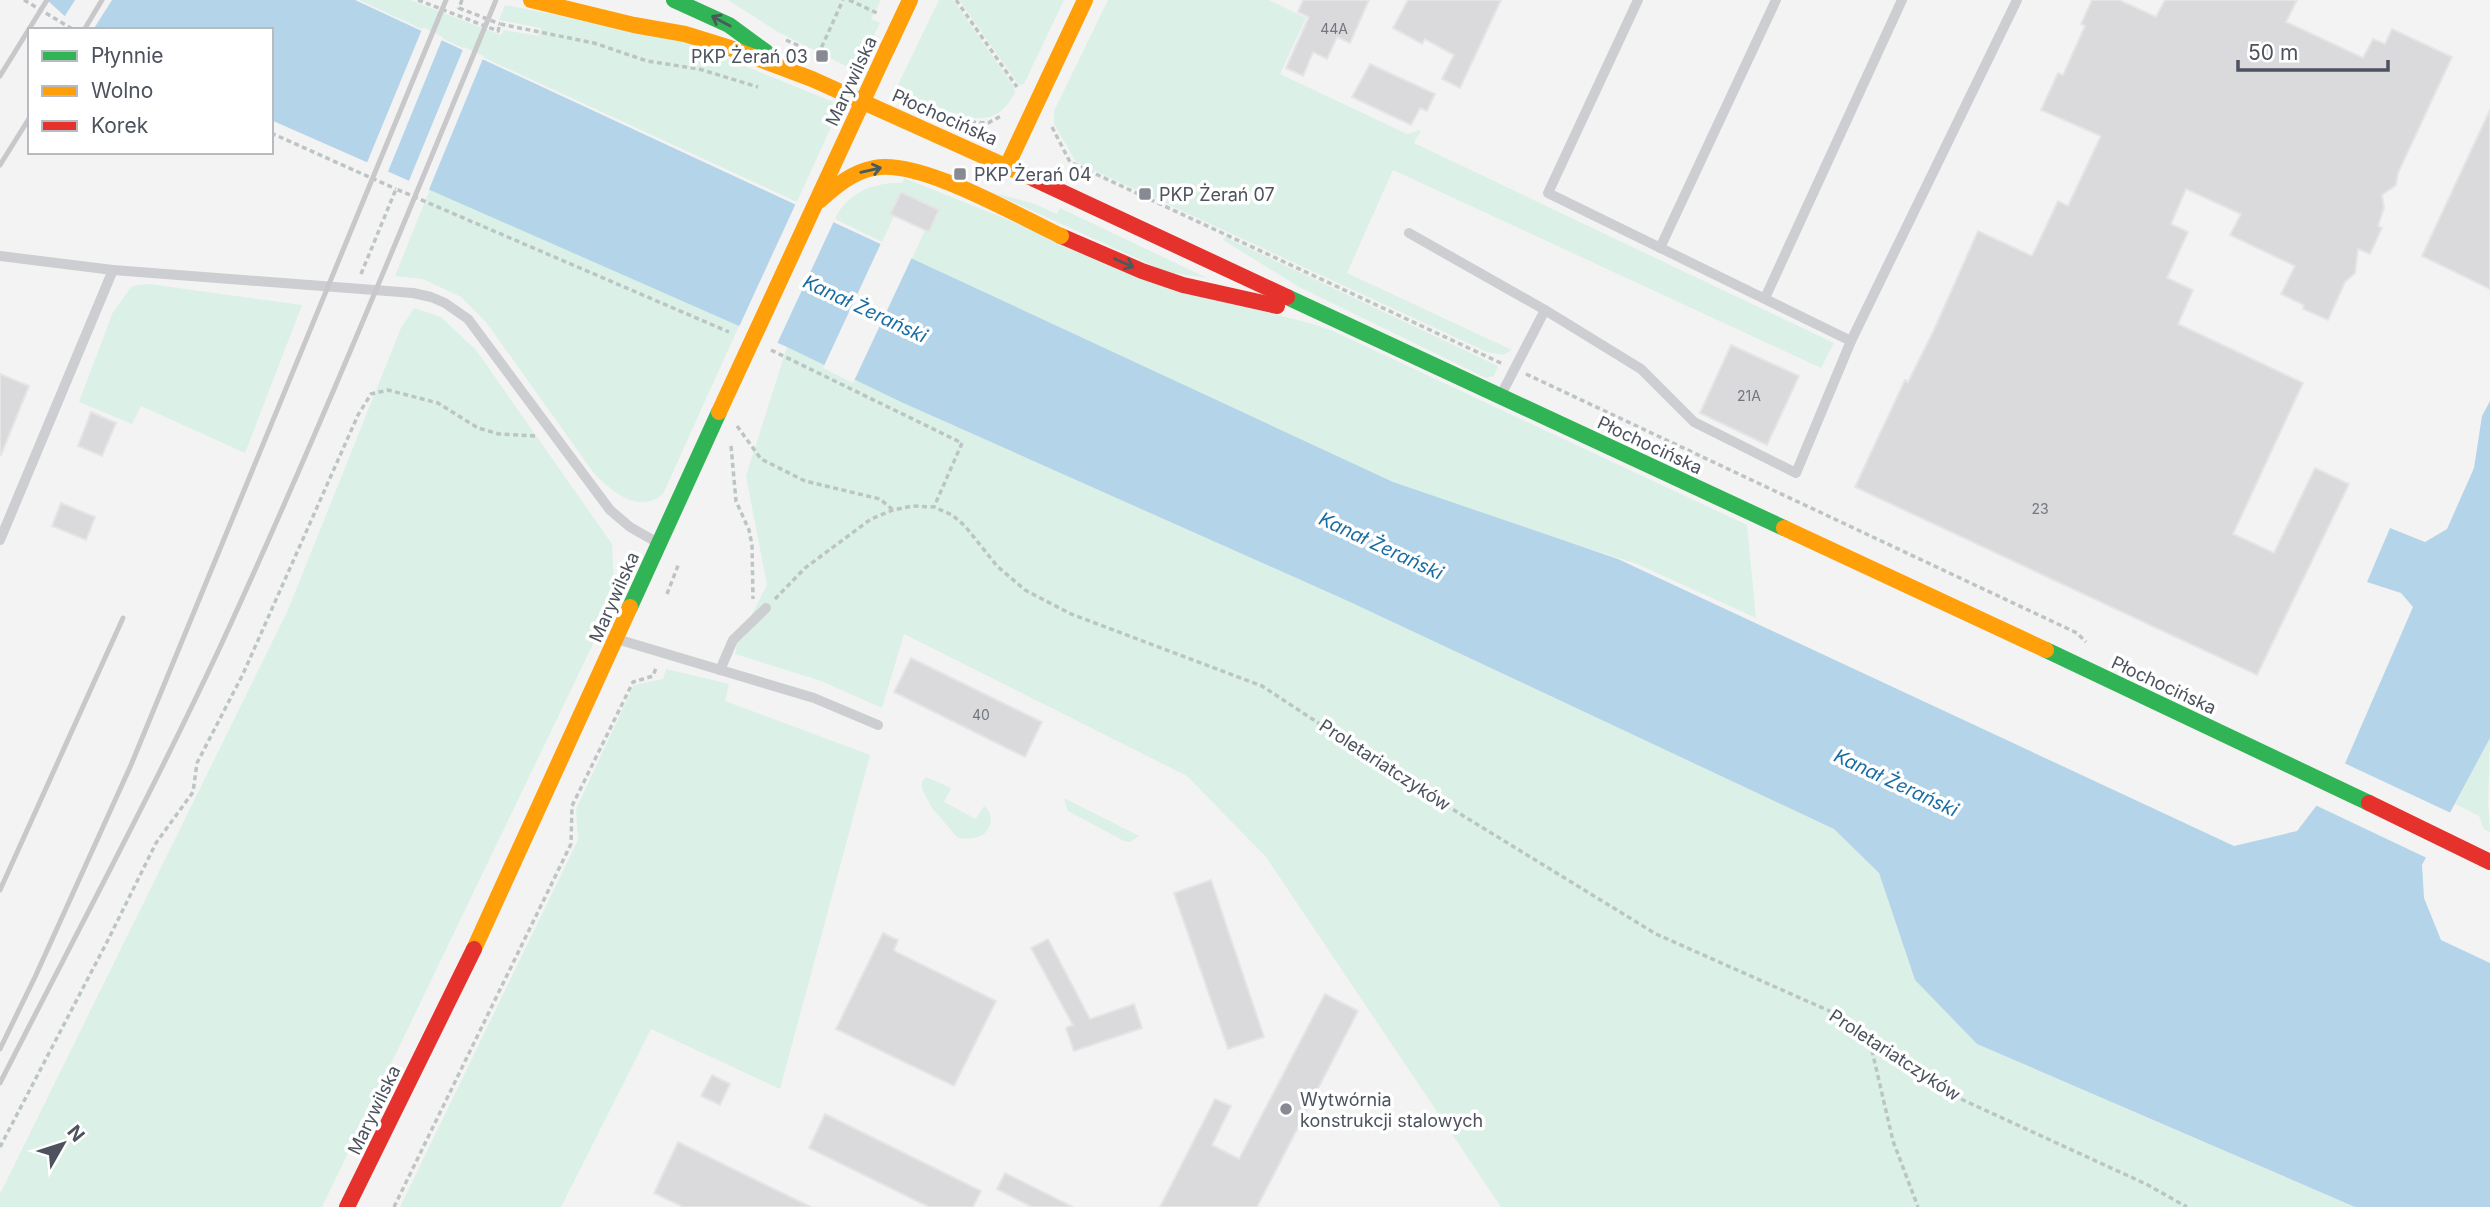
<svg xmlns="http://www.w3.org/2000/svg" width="2490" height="1207" font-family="Inter,sans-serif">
  <rect width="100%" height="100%" fill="#f4f3f3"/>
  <g fill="#dbf0e6">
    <path d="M359,0H410L501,35L504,30L539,36L541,28L499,20L505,5L683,41L841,105L797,202Z"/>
    <path d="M728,0H881L871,19L880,23L856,71L778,32Z"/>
    <path d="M939,0H953L1014,87L1015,93C1009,102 1004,112 992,116C968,126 920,98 896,89Z"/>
    <path d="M959,0H1064L1024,84L1019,85Z"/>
    <path d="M1108,0H1269L1306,18L1280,74L1407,134L1421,130L1414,143L1834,343L1821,368L1393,170L1347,273L1512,350L1503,355L1487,352L1076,162L1054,124V111Z"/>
    <path d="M904,178L1198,296L1310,323L1333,331L1747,525L1756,618L1637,564L1471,511L1468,516L1288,436L911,261L925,230L929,232L939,210L901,192L891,213L894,216L882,242L835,219C847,192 875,182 902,183Z"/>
    <path d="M430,189L739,326L663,494C638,515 611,491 593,472L486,322L461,297L423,279L395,276Z"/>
    <path d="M991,192L1035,204L1057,214L1060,208L1207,278L1167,272Z"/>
    <path d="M1225,237L1498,366L1494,376L1486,378L1299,287L1223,240Z"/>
    <path d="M149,284L302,305L245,453L141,406L132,424L79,402L113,312L132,286Z"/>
    <path d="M414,308L441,317L476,350L612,544L614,581L621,586L322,1207H0V1194L288,610L401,328Z"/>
    <path d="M787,347L901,402L1350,602L1834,829L1879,873L1915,980L1977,1044L2355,1207H1501L1266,857L1187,776L904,634L882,708L821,681L735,654L737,643L767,585L746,476Z"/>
    <path d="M666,669L729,684L725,701L870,755L780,1089L651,1029L561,1207H400L578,840L576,809L634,685L663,679Z"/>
    <path d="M2490,738L2488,804L2490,832L2484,829L2479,816L2455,804Z"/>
    <path d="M926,777L951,788L944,802L976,819L984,806C994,814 993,829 981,836C974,839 965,839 958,838L932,808L922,789V782Z"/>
    <path d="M1064,798L1139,836L1130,842L1124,841L1068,811Z"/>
  </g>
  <path fill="#b4d4e9" d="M47,0H355L1393,482L1618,559L2234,846L2297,831L2340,775L2413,607L2401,593L2367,582L2390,528L2425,542L2447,529L2474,468L2482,416L2490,401V738L2422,865L2424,898L2441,940L2490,963V1207H2355L1977,1044L1915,980L1879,873L1834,829L1350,602L901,402L787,347L271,120V30H80Z"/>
  <g fill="#f4f3f3">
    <path d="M75,0H112L93,30H75L63,19Z"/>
    <path d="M423,27L443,37L387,174L366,165Z"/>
    <path d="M464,47L484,56L428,192L408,183Z"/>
    <path d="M797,201L835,219L776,346L738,329Z"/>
    <path d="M882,241L913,255L853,383L823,368Z"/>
    <path d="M2342,762L2453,814L2429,859L2313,804L2337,773Z"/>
  </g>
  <g fill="#dadadc" stroke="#e5e5e6" stroke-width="2">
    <path d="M1303,0H1369L1350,43L1337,37L1327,59L1313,52L1303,76L1286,68L1309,17L1298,12Z"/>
    <path d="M1408,0H1501L1460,88L1442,79L1454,55L1425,39L1422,44L1393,28Z"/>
    <path d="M2092,0H2119L2156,17L2165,0H2297L2286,22L2363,58L2373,39L2385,44L2392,29L2452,57L2398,173L2396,185L2382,195L2384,208L2378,226L2382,228L2370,254L2358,249L2355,273L2345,282L2328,320L2303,309L2304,305L2281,294L2295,266L2230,235L2241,214L2186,189L2171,224L2188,232L2167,278L2193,290L2178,324L2303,383L2233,534L2274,553L2315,468L2349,484L2257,675L1855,487L1905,380L1908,382L1934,330L1978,231L2032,256L2058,201L2068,206L2101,136L2041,110L2058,73L2063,75L2085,26L2081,24Z"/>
    <path d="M1370,64L1435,94L1427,111L1420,108L1411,125L1352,97Z"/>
    <path d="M2490,110V289L2422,256Z"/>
    <path d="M901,192L939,210L929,232L890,214Z"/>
    <path d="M1731,345L1799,376L1767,445L1700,413Z"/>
    <path d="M0,374L29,386L1,455L0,454Z"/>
    <path d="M91,412L116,423L102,456L78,446Z"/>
    <path d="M61,503L95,517L86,540L52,526Z"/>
    <path d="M911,658L1042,722L1025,757L894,692Z"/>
    <path d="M1211,880L1264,1037L1228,1049L1174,893Z"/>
    <path d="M883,933L898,940L894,950L896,952L996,1001L954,1086L836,1029Z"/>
    <path d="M1048,939L1090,1019L1134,1004L1142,1028L1074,1051L1066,1028L1073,1025L1031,948Z"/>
    <path d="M1325,994L1358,1011L1257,1207H1160L1215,1099L1231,1106L1212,1145L1239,1159Z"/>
    <path d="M712,1075L730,1084L720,1105L701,1096Z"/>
    <path d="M825,1114L981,1191L973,1207H929L809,1148Z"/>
    <path d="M678,1142L811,1207H683L654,1193Z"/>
    <path d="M1005,1173L1073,1207H1032L997,1189Z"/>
  </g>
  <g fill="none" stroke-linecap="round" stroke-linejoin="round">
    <g stroke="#bcc5c4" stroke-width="3.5" stroke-dasharray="5 3.5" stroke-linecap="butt">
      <path d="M24,0L74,30"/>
      <path d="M418,0L498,31L500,24L594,43L647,61L699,69L758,87"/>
      <path d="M462,0L459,8L500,24"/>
      <path d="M849,0L879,14"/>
      <path d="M956,0L1017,87"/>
      <path d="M786,40L804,48"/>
      <path d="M818,55L843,0"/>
      <path d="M971,122L988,123L1003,115"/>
      <path d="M1052,127L1070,162L1503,364"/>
      <path d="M271,133L396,189"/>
      <path d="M361,274L396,189L729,332"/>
      <path d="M771,350L962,443L934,507"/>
      <path d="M1526,374L2077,633L2086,642"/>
      <path d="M737,426L761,459L805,481L880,499L893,510"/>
      <path d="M731,446L736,501L749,530L752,545L753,599"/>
      <path d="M667,594L679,563"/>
      <path d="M775,599L805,568L871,519L893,510L912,506L934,507L952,515L965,526L997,566L1025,590L1071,614L1262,686L1413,785L1656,934L1834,1013L1899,1061L1963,1100L2146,1184L2187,1207"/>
      <path d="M1870,1042L1893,1141L1918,1207"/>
      <path d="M0,1147L108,940L156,843L193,792L197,763L243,674L358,415L371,394L388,390L438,403L478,428L499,434L537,436"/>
      <path d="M394,1207L571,844L572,806L633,682L653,676L656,668"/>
    </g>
    <g stroke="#cdced1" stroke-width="10">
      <path d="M1638,0L1548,193L1851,341"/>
      <path d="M1409,233L1545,310L1502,393"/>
      <path d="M1660,248L1776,0"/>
      <path d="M0,256L113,270L413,293L431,297L445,303L468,319L610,510L630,527L658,543"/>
      <path d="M1765,298L1902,0"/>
      <path d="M1545,310L1641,369L1694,422L1796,473L1851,341L2017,0"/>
      <path d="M0,540L113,270"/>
      <path d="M620,640L814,698L878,725"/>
      <path d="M720,670L733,640L766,608"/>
    </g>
    <g stroke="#30b455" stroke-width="16">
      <path d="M674,0L729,25L766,52"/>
      <path d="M1287,297L1784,528"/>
      <path d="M630,607L719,412"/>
      <path d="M2046,650L2369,803"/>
    </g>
    <g stroke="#ff9f0a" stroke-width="16">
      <path d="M531,0L634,25L685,34L730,48L812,79L1034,179"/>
      <path d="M887,49L910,0"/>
      <path d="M1007,166L1085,0"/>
      <path d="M1784,528L2046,650"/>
      <path d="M474,949L630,607"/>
    </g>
    <g stroke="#e5322d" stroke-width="16">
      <path d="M1034,179L1287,297"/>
      <path d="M1061,236L1142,271L1183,285L1277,306"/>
      <path d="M2369,803L2490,862"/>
      <path d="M347,1207L474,949"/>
    </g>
    <g stroke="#c8c8cb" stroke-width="5">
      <path d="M84,30L102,0"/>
      <path d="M0,76L47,0"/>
      <path d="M0,165L30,117"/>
      <path d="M0,890L123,618"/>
      <path d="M0,1049L35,977L131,765L446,0"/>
      <path d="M0,1083C74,938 152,793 221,645C319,432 407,216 496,0"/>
    </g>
    <g stroke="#ff9f0a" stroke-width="16">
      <path d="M819,201C836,186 852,172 874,168C919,158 1018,216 1061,236"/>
      <path d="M719,412L887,49"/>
    </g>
  </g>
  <defs><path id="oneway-shaft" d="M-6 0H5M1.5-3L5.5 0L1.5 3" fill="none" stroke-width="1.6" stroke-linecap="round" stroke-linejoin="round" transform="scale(1.75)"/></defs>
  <g stroke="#495c5d">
    <use href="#oneway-shaft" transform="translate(721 21) rotate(-152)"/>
    <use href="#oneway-shaft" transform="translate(871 170) rotate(-13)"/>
    <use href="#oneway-shaft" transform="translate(1124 263) rotate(24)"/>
  </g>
  <g fill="#878a92" stroke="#fff" stroke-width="2.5">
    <rect x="815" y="49" width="14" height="14" rx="3.5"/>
    <rect x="953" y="167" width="14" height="14" rx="3.5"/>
    <rect x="1138" y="187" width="14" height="14" rx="3.5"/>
    <circle cx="1286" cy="1109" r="7"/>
  </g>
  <g text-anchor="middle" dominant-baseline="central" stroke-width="7" stroke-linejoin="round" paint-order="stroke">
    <g font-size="14" fill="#71767f">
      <text x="1334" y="28">44A</text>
      <text x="1749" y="395">21A</text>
      <text x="2040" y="508">23</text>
      <text x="981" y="714">40</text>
    </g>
    <g font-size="18" fill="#4c525e" stroke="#fff" text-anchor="start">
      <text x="808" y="56" text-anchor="end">PKP Żerań 03</text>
      <text x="974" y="174">PKP Żerań 04</text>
      <text x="1159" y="194">PKP Żerań 07</text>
      <text x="1300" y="1099">Wytwórnia<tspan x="1300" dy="21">konstrukcji stalowych</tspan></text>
    </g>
    <g font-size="18" fill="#4c525e" stroke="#fff">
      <text transform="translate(851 81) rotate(-65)">Marywilska</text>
      <text transform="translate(945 117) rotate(24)">Płochocińska</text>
      <text transform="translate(1650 445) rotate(25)">Płochocińska</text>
      <text transform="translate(614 597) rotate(-66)">Marywilska</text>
      <text transform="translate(2164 685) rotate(25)">Płochocińska</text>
      <text transform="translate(1385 765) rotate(33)">Proletariatczyków</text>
      <text transform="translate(1895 1055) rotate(33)">Proletariatczyków</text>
      <text transform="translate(374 1110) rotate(-64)">Marywilska</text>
    </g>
    <g font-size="19" font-style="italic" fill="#1a6da3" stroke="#fff">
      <text transform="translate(865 309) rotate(25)">Kanał Żerański</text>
      <text transform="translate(1381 546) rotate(25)">Kanał Żerański</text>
      <text transform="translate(1896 783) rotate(25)">Kanał Żerański</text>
    </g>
  </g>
  <rect x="28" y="28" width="245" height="126" fill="#ffffff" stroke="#b7babf" stroke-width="2"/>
  <rect x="42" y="51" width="35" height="10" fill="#30b455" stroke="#b7babf" stroke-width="2"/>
  <text x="91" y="63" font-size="21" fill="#4c525e">Płynnie</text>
  <rect x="42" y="86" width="35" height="10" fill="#ff9f0a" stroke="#b7babf" stroke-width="2"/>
  <text x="91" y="98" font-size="21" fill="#4c525e">Wolno</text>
  <rect x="42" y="121" width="35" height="10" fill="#e5322d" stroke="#b7babf" stroke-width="2"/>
  <text x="91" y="133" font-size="21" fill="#4c525e">Korek</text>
  <g transform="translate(63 1144) rotate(51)" stroke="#ffffff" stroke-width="5" paint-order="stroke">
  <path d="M0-5L12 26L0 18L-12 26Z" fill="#4c525e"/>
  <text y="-10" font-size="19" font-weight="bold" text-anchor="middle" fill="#4c525e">N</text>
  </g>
  <path d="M2238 60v10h150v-10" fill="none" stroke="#4c525e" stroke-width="3.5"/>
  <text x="2248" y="60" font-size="21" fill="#4c525e" stroke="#ffffff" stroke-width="5" paint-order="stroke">50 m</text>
</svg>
